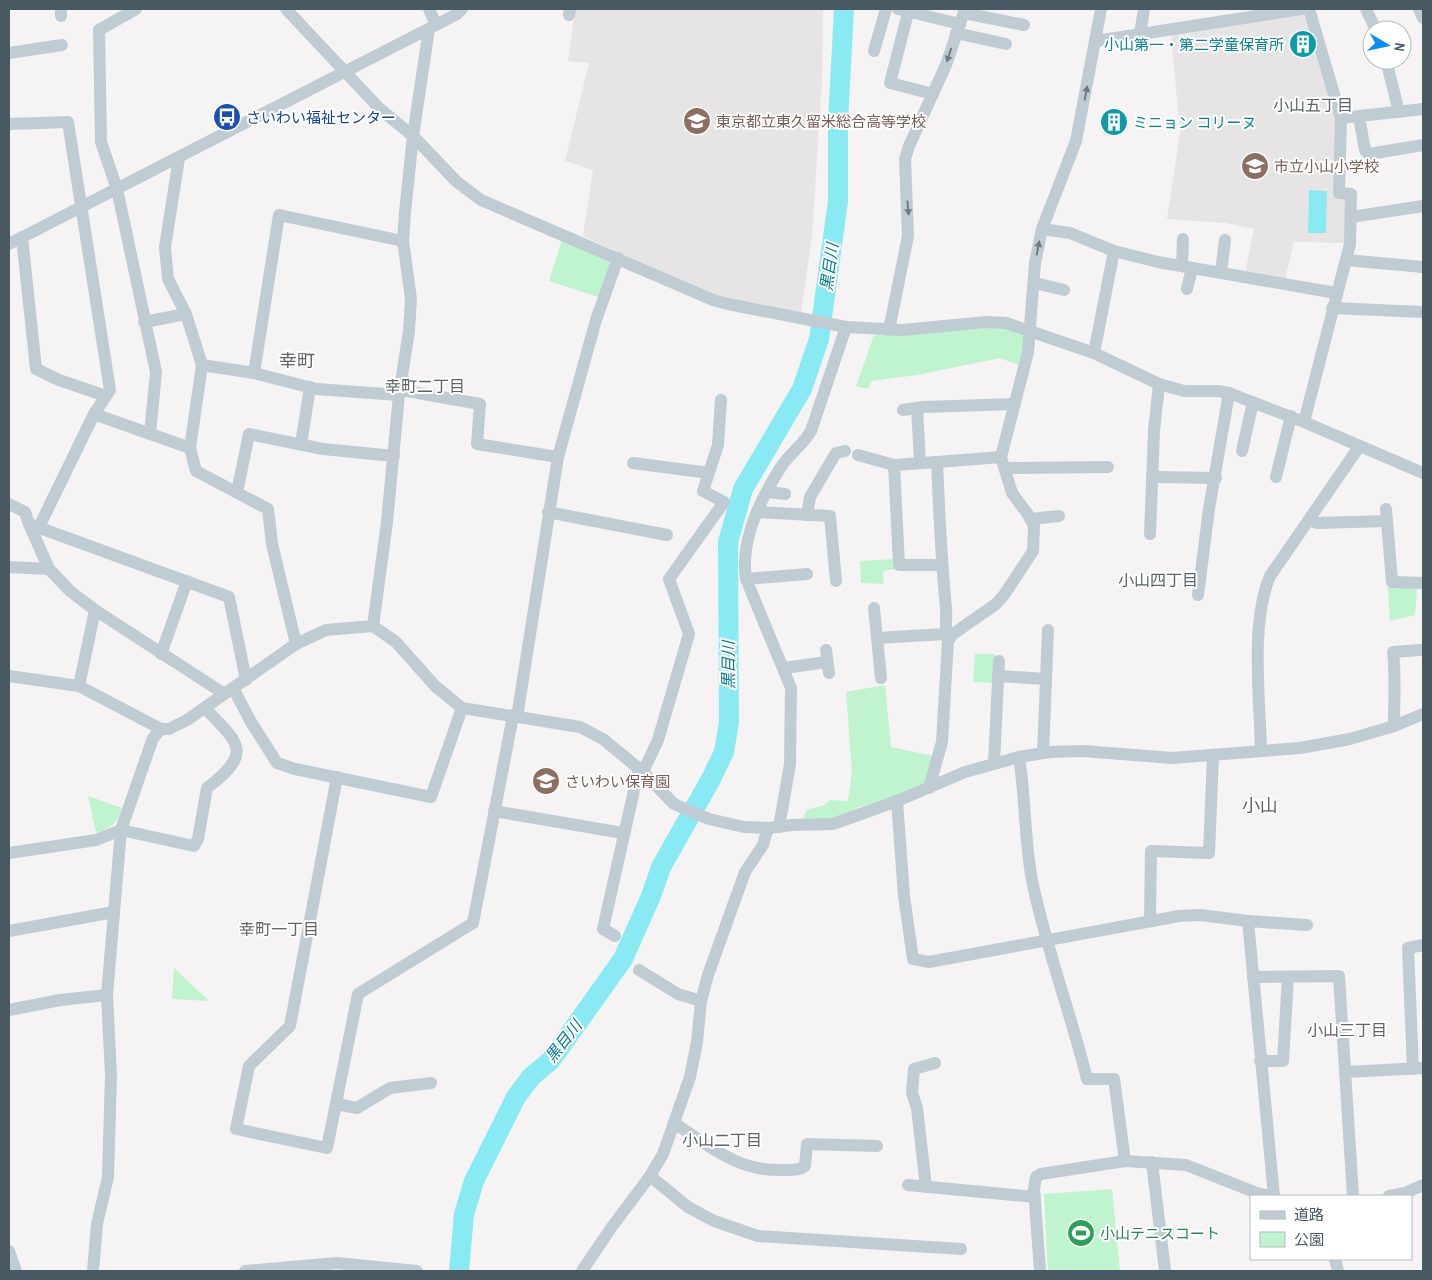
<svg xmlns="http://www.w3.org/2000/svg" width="1432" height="1280" font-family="'Archivo Narrow','Noto Sans JP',sans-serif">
  <rect width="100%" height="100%" fill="#f5f3f3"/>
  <g fill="#e6e4e5">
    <path d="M575,9H823L822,82L812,236L801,312L750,304L711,295L583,236L593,170L565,161L589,63L568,61Z"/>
    <path d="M1303,15L1307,19L1336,121L1335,198H1346L1345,243L1294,242L1285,279L1245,273L1254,229L1226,223L1167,219L1180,133L1171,33Z"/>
  </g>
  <g fill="#c0f4ce">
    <path d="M562,240L608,261L610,265L598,297L549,281Z"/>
    <path d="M973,327H998L1025,334L1021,366L1000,358L917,375L871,381L868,389L856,386L873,338L877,333Z"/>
    <path d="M895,559V569L883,571L884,584L861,583L860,561Z"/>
    <path d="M1388,587L1417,588L1415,615L1390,621Z"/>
    <path d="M975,654H995L994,683L973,682Z"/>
    <path d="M885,685L891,747L934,756L926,787L860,807L832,820L801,822L807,810L824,805L830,800L848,801L852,772L846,692Z"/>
    <path d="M88,796L122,808C117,824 111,828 96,833Z"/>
    <path d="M174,968L209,1001L172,999Z"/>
    <path d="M1112,1189L1120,1271H1048L1044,1194Z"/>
  </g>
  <path fill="#8aeaf4" d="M1309,190L1327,191L1326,233H1308Z"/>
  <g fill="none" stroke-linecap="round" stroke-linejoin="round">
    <path stroke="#8aeaf4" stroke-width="20" d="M459,1271L464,1214L474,1181L516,1097L531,1077L551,1060L623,959L651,896L661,867L711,779L724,752L729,722L728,542L743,489L802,389L819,339L838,201V121L844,9"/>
    <g stroke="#c0ccd3" stroke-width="12">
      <path d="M136,9L99,30L101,142L117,189L156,372L150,434"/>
      <path d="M286,9L380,109L413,136L457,182L481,200L713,300L728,304L846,327L903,330L986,322L1006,323L1094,353L1159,384L1184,391H1218L1229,393L1304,422L1423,473"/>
      <path d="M429,9L436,25"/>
      <path d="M898,9L960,24"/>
      <path d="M909,9L890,83L933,94"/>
      <path d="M1309,9L1341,118L1423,109"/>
      <path d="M1366,9L1376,30"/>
      <path d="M1419,9L1423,18"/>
      <path d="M964,13L1024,25"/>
      <path d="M569,15L570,9"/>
      <path d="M61,16V9"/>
      <path d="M956,33L1006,44"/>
      <path d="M1140,34L1144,9"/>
      <path d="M1096,41L1302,9"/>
      <path d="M874,51L886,9"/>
      <path d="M9,53L62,45"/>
      <path d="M1386,60L1399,112"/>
      <path d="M1359,117L1365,150L1369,154L1423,145"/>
      <path d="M9,124L68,122L110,390L94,414"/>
      <path d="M179,158L165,247L168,279L186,314L202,365L190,448L196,471L268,509L272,544L296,644"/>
      <path d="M1351,217L1423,206"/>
      <path d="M1042,229L1070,233L1114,251L1158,262L1336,293"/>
      <path d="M22,237L36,369L59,380L106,396"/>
      <path d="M9,244L436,25L457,14L462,9"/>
      <path d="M1346,260L1423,267"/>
      <path d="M1182,266L1183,239"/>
      <path d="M1221,272L1225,240"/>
      <path d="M1035,283L1064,290"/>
      <path d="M1187,289L1192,268"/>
      <path d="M1332,308L1423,312"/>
      <path d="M144,322L186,314"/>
      <path d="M889,330L908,236L905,159L909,146L946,65L965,9"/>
      <path d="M1094,353L1114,251"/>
      <path d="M202,365L254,373L316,389L399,395"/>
      <path d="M254,373L279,215L403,241"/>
      <path d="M401,390L480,404L477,444L558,457"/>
      <path d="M917,408L920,462"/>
      <path d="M903,410L923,407L1015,404"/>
      <path d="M1304,422L1350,244L1351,194L1339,193L1341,118"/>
      <path d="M301,444L310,387"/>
      <path d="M1242,451L1253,402"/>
      <path d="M858,455L894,465L937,462C939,510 941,559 946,608C947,619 944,631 948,641"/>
      <path d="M937,462L1001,457"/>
      <path d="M633,463L709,473"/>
      <path d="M894,465L899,565H942"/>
      <path d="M1005,468L1108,467"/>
      <path d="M1152,477L1216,478"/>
      <path d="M1276,477L1291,416"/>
      <path d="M237,492L249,434L323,449L394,456"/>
      <path d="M768,492L785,494"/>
      <path d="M9,504L25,512L29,524L229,597L246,680"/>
      <path d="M1386,509L1392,582L1423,583"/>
      <path d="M548,512L667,535"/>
      <path d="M757,512L830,516L836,581"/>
      <path d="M807,515L810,497L836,453L845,451"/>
      <path d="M1031,519L1059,516"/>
      <path d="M1309,520L1317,523L1387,521"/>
      <path d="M29,524L49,569L70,591L95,610"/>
      <path d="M39,527L94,414L190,448"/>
      <path d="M1150,534L1154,431L1159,384"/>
      <path d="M9,567L49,569"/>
      <path d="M746,579L807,574"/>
      <path d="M1198,595L1209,509L1229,393"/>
      <path d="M874,608L881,678"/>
      <path d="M373,626L387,522L399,395L409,331L411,299L403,241L405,212L413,136L429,29"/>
      <path d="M877,638L945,634"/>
      <path d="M826,650L829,673"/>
      <path d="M161,654L187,581"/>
      <path d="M784,668L827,662"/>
      <path d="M9,676L79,686L161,729"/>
      <path d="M998,676L1046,679"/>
      <path d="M79,686L95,610L223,693"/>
      <path d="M233,688L251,722L277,763L295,769L431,797L462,708"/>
      <path d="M1394,726C1394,701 1396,677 1393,652L1420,650"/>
      <path d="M1261,751C1260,699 1250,623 1270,576L1359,447"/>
      <path d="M1043,753L1048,630"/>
      <path d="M1019,757C1026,799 1024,843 1033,885C1047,951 1071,1014 1087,1079H1114L1125,1161"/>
      <path d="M994,763L999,661"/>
      <path d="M643,772L658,740L689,634L669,579L724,502L703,491L718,445L721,400"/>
      <path d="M337,777L290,1026L249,1066L236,1129L327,1148L358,994L473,923L513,716L518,711L558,457L596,320L618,258"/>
      <path d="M929,788L942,742L948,641L953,634L996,604L1004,595L1033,551L1034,526L1027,513L1012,493L1001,457L1028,352L1035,263L1042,229L1076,141L1101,9"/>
      <path d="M897,801L904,896L913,959L929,962L1179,916L1200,915L1248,921L1307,925"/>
      <path d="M494,811L623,833"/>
      <path d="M779,827L790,764L791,688L746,579C740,541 761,498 781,467C789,454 803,445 811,431L846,327"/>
      <path d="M9,853L96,840L121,830L194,846L198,839L207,788C254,752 239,744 205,708"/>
      <path d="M1150,921L1151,851L1209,853L1213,755"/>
      <path d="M1248,921L1274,1196"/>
      <path d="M9,931L114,912"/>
      <path d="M615,936L603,929L639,768"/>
      <path d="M639,970L678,994L701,1001"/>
      <path d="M1253,977L1339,976L1353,1196"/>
      <path d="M9,1010L60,1000L107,995"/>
      <path d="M1260,1061H1283L1288,977"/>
      <path d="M1413,1069L1408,948L1423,945"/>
      <path d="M1346,1072L1423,1068"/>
      <path d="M336,1104L357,1108L390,1088L431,1083"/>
      <path d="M674,1123C710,1146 738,1172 783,1170C792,1170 798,1171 805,1166L807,1144L877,1146"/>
      <path d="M1152,1162L1165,1271"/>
      <path d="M650,1176L688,1207L714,1221L758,1236L961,1249"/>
      <path d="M908,1185L1035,1197"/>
      <path d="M926,1187L917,1108L912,1093L914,1069L935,1063"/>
      <path d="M1389,1196L1405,1193L1423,1185"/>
      <path d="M9,1251L16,1271"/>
      <path d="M1335,1259L1338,1271"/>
      <path d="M93,1271L97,1224L108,1177L111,1075L107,995L121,830L153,738L161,729H169L187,720L296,644L326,630L373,626L396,642L435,686L462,708L580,727L603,739L643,772L674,804L709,819L744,827L768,828L792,825L833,824L897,801L965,772L1019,757L1050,752L1083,751L1172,758L1300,748L1350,739L1394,726L1423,714"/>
      <path d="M245,1271L337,1263L417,1271"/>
      <path d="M582,1271L611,1228L650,1176L663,1154L690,1077L697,1042L701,1001L708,975L745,872L763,845L768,828"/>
      <path d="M1040,1271L1034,1189L1036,1177L1041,1174L1125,1161L1186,1165L1257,1193L1270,1196"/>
    </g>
  </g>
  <defs><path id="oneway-solid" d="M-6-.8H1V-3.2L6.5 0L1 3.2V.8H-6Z" transform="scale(1.25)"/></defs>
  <g fill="#6c7c85">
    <use href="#oneway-solid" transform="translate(949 55) rotate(108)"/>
    <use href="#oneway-solid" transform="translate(1086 93) rotate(-79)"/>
    <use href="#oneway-solid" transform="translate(908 208) rotate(85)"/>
    <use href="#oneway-solid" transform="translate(1038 248) rotate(-79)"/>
  </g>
  <defs>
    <g id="building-disc" transform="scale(1.4375)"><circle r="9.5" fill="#0f9aa8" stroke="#fff"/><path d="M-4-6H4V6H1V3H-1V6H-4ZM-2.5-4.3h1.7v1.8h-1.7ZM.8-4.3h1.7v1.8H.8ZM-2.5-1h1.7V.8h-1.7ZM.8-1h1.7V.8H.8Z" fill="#fff"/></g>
    <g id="bus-disc" transform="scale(1.4375)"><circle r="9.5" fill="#1a4fb4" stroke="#fff"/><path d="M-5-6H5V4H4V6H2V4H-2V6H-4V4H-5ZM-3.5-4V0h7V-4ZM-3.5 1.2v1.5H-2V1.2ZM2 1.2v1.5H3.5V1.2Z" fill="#fff"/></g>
    <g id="school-disc" transform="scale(1.4375)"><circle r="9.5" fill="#8d6e63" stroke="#fff"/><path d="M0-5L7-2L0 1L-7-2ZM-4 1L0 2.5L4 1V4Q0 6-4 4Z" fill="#fff"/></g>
    <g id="stadium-disc" transform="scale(1.4375)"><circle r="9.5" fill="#2e9e5b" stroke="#fff"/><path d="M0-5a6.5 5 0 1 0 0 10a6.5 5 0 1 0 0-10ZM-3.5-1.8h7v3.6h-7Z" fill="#fff"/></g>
  </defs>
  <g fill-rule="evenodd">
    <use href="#building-disc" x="1303" y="44"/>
    <use href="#bus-disc" x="227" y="117"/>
    <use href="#school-disc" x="697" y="121"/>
    <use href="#building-disc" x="1114" y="122"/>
    <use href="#school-disc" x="1255" y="166"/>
    <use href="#school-disc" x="546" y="781"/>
    <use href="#stadium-disc" x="1081" y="1233"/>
  </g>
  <g text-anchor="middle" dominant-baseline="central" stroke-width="4" stroke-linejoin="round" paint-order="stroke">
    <g font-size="15" fill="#0d838f" stroke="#fff" text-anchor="end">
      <text x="1284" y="44">小山第一・第二学童保育所</text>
      <text x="1133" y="122" text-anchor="start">ミニョン コリーヌ</text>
    </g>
    <g font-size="15" fill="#164399" stroke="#fff" text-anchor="start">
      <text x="246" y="117">さいわい福祉センター</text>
    </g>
    <g font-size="15" fill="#785e54" stroke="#fff" text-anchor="start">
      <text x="716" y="121">東京都立東久留米総合高等学校</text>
      <text x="1274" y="166">市立小山小学校</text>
      <text x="565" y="781">さいわい保育園</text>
    </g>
    <g font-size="15" fill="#27864d" stroke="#fff" text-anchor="start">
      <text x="1100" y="1233">小山テニスコート</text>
    </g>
    <g font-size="16" fill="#5e6469" stroke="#fff">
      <text x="1313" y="105">小山五丁目</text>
      <text x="425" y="386">幸町二丁目</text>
      <text x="1158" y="580">小山四丁目</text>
      <text x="279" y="929">幸町一丁目</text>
      <text x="1347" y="1030">小山三丁目</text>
      <text x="722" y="1140">小山二丁目</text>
    </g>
    <g font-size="16" font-style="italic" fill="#057e8a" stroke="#fff">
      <text transform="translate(829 267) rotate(-82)">黒目川</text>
      <text transform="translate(728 665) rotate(-90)">黒目川</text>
      <text transform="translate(563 1041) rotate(-52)">黒目川</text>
    </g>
    <g font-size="18" fill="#5e6469" stroke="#fff">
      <text x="297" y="360">幸町</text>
      <text x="1260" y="805">小山</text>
    </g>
  </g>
  <rect width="1432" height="1280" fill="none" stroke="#485963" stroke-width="20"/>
  <rect x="1250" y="1195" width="162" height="65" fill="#ffffff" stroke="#b6bdc1"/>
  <rect x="1260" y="1211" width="25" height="8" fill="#c0ccd3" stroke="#b6bdc1"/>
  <text x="1294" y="1220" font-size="15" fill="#485963">道路</text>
  <rect x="1260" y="1232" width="25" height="15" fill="#c0f4ce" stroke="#b6bdc1"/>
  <text x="1294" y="1245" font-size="15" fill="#485963">公園</text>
  <g transform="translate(1387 45) rotate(99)"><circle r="24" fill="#ffffff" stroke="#b6bdc1"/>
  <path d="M0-4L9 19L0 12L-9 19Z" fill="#0c8df6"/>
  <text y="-8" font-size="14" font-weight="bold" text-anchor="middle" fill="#485963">N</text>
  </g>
</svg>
